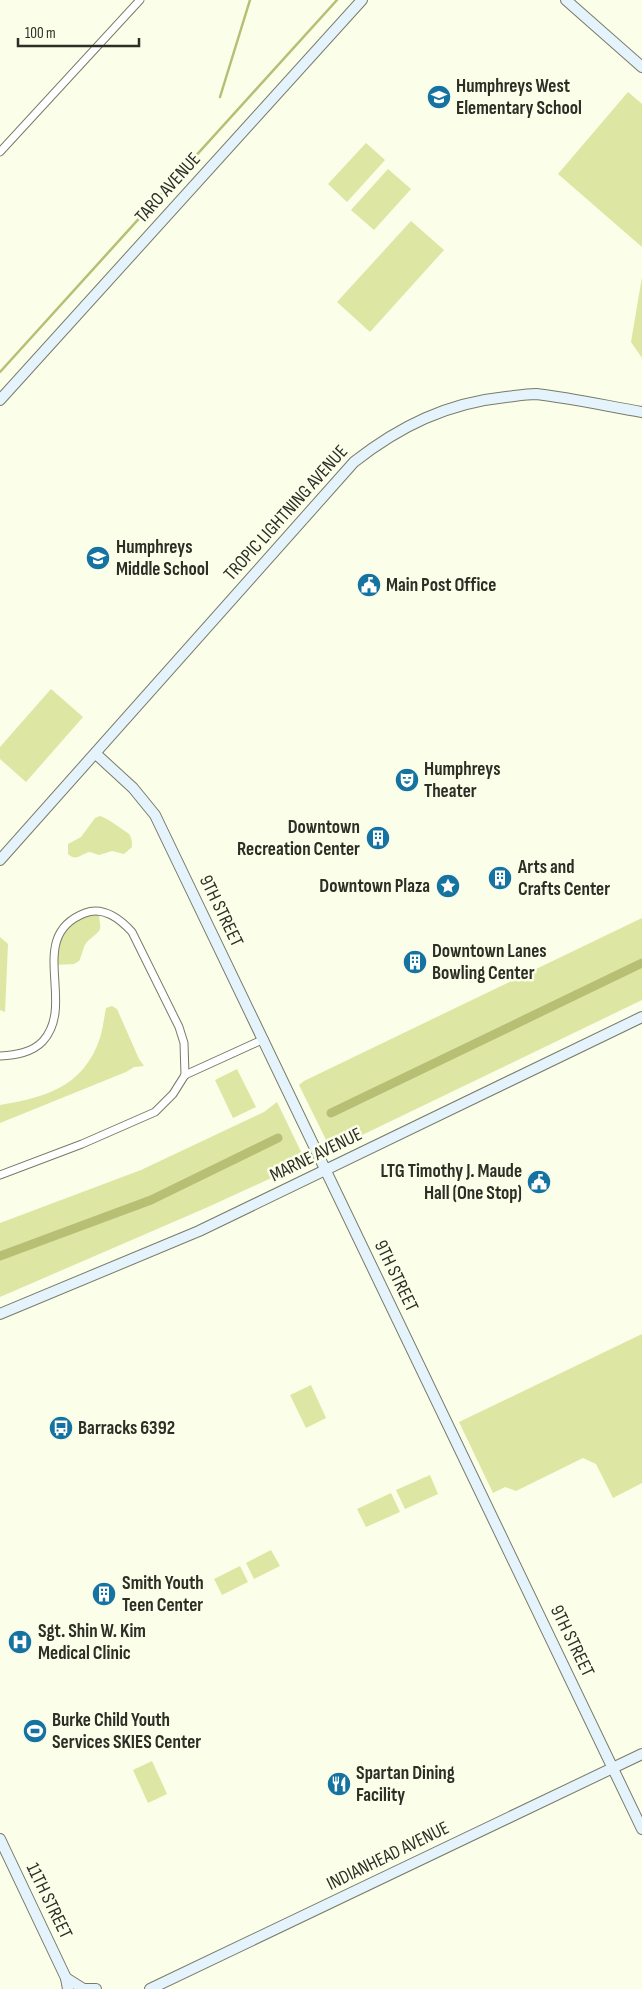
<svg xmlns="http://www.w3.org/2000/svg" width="642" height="1989" font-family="'Sofia Sans Condensed',sans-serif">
  <rect width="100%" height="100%" fill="#fbfee9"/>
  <g fill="#dee6a3">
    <path d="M628,92L642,104V247L558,174Z"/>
    <path d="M366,143L385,160L347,202L328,184Z"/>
    <path d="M388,169L411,189L374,230L351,210Z"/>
    <path d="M411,221L444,250L370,332L337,302Z"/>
    <path d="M642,277V358L631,342Z"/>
    <path d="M51,689L83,717L26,782L0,759V747Z"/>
    <path d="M100,816C104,816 125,831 129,834C132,838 132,842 132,847L124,854L112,851L99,855L90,852C80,854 77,862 68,854V844L81,837L95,818Z"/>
    <path d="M98,911C102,934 102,928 87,942C83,946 82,956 79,961L74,964L54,965L55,947L68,922Z"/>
    <path d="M642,918V1000L331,1150L299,1085L304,1081Z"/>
    <path d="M0,937L8,944L5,1012L0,1010Z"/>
    <path d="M112,1006L117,1009L139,1059L144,1066L134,1067L126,1072L0,1123V1105C45,1097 83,1088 100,1038C103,1028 104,1018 106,1008Z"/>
    <path d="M237,1069L256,1107L233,1118L215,1080Z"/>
    <path d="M277,1102L306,1162L208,1207L0,1297V1223L141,1170L264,1112Z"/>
    <path d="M642,1334V1483L613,1498L596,1464L583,1458L516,1491L505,1487L493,1493L459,1422Z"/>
    <path d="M311,1385L326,1418L306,1428L290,1395Z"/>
    <path d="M430,1475L438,1494L405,1509L396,1490Z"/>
    <path d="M391,1493L400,1512L366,1527L357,1509Z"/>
    <path d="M271,1550L280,1566L254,1579L246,1563Z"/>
    <path d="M240,1566L248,1582L222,1595L214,1579Z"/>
    <path d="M152,1761L167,1794L148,1803L133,1770Z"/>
  </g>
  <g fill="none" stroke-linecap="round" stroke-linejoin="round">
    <g stroke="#b7bf75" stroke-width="2.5">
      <path d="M220,97L250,0"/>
      <path d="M0,372L337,0"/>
    </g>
    <g stroke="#b7bf75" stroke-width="9">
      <path d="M331,1113L642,963"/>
      <path d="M0,1256L151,1200L278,1138"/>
    </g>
    <g stroke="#787b68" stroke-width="9">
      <g id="street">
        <path d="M0,152L140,0"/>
        <path d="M0,1056C15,1055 32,1053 43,1041C77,1003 25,936 85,913C104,906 120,919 132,932L179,1027L184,1043L185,1075L173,1094L155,1112L82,1144L0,1175"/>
        <path d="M185,1075L264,1039"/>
      </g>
    </g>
    <g stroke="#787b68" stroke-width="12">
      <g id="secondary">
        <path d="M566,0L642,67"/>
        <path d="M0,400L362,0"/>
        <path d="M96,754L133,788L155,815L642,1829"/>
        <path d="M0,860L354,462C400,426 447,403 506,397C515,396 526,394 536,394C571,398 607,406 642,412"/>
        <path d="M0,1314L199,1231L642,1017"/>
        <path d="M0,1839L66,1978L68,1989"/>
        <path d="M66,1978L82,1988"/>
        <path d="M79,1989H96"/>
        <path d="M150,1989L642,1754"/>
      </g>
    </g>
    <use href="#street" stroke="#fff" stroke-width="7"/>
    <use href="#secondary" stroke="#e5f3fc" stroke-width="10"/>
  </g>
  <defs>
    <g id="school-disc" transform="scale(1.25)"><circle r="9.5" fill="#1573a1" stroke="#fbfee9"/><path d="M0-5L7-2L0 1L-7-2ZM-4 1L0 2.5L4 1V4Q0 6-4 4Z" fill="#fff"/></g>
    <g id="civic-disc" transform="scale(1.25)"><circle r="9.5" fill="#1573a1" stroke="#fbfee9"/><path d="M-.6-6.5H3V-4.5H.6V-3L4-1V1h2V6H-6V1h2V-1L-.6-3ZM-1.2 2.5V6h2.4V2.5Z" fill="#fff"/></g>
    <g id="theatre-disc" transform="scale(1.25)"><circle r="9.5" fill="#1573a1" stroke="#fbfee9"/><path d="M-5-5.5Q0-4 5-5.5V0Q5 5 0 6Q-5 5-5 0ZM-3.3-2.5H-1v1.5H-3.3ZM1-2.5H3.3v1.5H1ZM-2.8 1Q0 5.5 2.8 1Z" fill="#fff"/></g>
    <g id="building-disc" transform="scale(1.25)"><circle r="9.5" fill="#1573a1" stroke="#fbfee9"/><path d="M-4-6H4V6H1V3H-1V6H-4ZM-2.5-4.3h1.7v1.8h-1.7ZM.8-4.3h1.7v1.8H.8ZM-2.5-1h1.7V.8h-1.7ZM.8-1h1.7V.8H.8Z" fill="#fff"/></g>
    <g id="sight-disc" transform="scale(1.25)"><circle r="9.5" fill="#1573a1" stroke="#fbfee9"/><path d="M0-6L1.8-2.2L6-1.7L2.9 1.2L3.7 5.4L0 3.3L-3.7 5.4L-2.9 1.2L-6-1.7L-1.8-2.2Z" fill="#fff"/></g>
    <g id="bus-disc" transform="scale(1.25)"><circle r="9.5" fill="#1573a1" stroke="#fbfee9"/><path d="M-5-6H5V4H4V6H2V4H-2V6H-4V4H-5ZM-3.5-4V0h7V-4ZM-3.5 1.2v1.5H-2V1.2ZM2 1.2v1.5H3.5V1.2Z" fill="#fff"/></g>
    <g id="hospital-disc" transform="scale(1.25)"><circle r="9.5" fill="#1573a1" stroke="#fbfee9"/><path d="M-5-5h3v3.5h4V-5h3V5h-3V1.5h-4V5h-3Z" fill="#fff"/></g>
    <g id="stadium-disc" transform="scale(1.25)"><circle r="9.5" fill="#1573a1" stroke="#fbfee9"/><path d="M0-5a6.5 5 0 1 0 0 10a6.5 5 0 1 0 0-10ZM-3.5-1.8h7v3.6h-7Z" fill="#fff"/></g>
    <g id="restaurant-disc" transform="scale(1.25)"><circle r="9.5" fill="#1573a1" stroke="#fbfee9"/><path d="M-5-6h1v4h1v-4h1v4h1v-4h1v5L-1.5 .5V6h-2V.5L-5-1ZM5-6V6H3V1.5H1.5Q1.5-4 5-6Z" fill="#fff"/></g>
  </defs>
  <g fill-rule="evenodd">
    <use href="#school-disc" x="439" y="97"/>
    <use href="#school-disc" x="98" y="558"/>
    <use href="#civic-disc" x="369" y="585"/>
    <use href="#theatre-disc" x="407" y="780"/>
    <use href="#building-disc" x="378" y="838"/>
    <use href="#building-disc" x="500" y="878"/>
    <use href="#sight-disc" x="448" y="886"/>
    <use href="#building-disc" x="415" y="962"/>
    <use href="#civic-disc" x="539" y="1182"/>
    <use href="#bus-disc" x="61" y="1428"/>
    <use href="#building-disc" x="104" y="1594"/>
    <use href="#hospital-disc" x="20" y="1642"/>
    <use href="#stadium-disc" x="35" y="1731"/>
    <use href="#restaurant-disc" x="339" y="1784"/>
  </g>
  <g text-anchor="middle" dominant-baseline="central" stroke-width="5" stroke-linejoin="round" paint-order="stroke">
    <g font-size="19" font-weight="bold" fill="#2d2e26" stroke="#fbfee9" text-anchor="start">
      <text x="456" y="86">Humphreys West<tspan x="456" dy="22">Elementary School</tspan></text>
      <text x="116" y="547">Humphreys<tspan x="116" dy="22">Middle School</tspan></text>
      <text x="386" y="585">Main Post Office</text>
      <text x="424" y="769">Humphreys<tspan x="424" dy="22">Theater</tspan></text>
      <text x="360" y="827" text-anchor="end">Downtown<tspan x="360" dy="22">Recreation Center</tspan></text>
      <text x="518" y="867">Arts and<tspan x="518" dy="22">Crafts Center</tspan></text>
      <text x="430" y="886" text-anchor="end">Downtown Plaza</text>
      <text x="432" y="951">Downtown Lanes<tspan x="432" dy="22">Bowling Center</tspan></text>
      <text x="522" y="1171" text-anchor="end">LTG Timothy J. Maude<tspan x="522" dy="22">Hall (One Stop)</tspan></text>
      <text x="78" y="1428">Barracks 6392</text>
      <text x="122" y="1583">Smith Youth<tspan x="122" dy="22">Teen Center</tspan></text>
      <text x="38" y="1631">Sgt. Shin W. Kim<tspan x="38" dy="22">Medical Clinic</tspan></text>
      <text x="52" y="1720">Burke Child Youth<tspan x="52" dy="22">Services SKIES Center</tspan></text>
      <text x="356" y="1773">Spartan Dining<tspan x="356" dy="22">Facility</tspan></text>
    </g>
    <g font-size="19" fill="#2d2e26" stroke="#fbfee9">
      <text transform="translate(168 188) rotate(-48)">TARO AVENUE</text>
      <text transform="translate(286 513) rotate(-48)">TROPIC LIGHTNING AVENUE</text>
      <text transform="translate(221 911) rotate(64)">9TH STREET</text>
      <text transform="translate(316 1155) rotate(-26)">MARNE AVENUE</text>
      <text transform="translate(396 1276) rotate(64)">9TH STREET</text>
      <text transform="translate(572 1641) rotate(64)">9TH STREET</text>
      <text transform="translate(388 1856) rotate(-26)">INDIANHEAD AVENUE</text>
      <text transform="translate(49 1901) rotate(64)">11TH STREET</text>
    </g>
  </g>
  <path d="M18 38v8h121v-8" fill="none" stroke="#2d2e26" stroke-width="2.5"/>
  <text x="25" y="38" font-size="15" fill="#2d2e26" stroke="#fbfee9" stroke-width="4" paint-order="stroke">100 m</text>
</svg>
